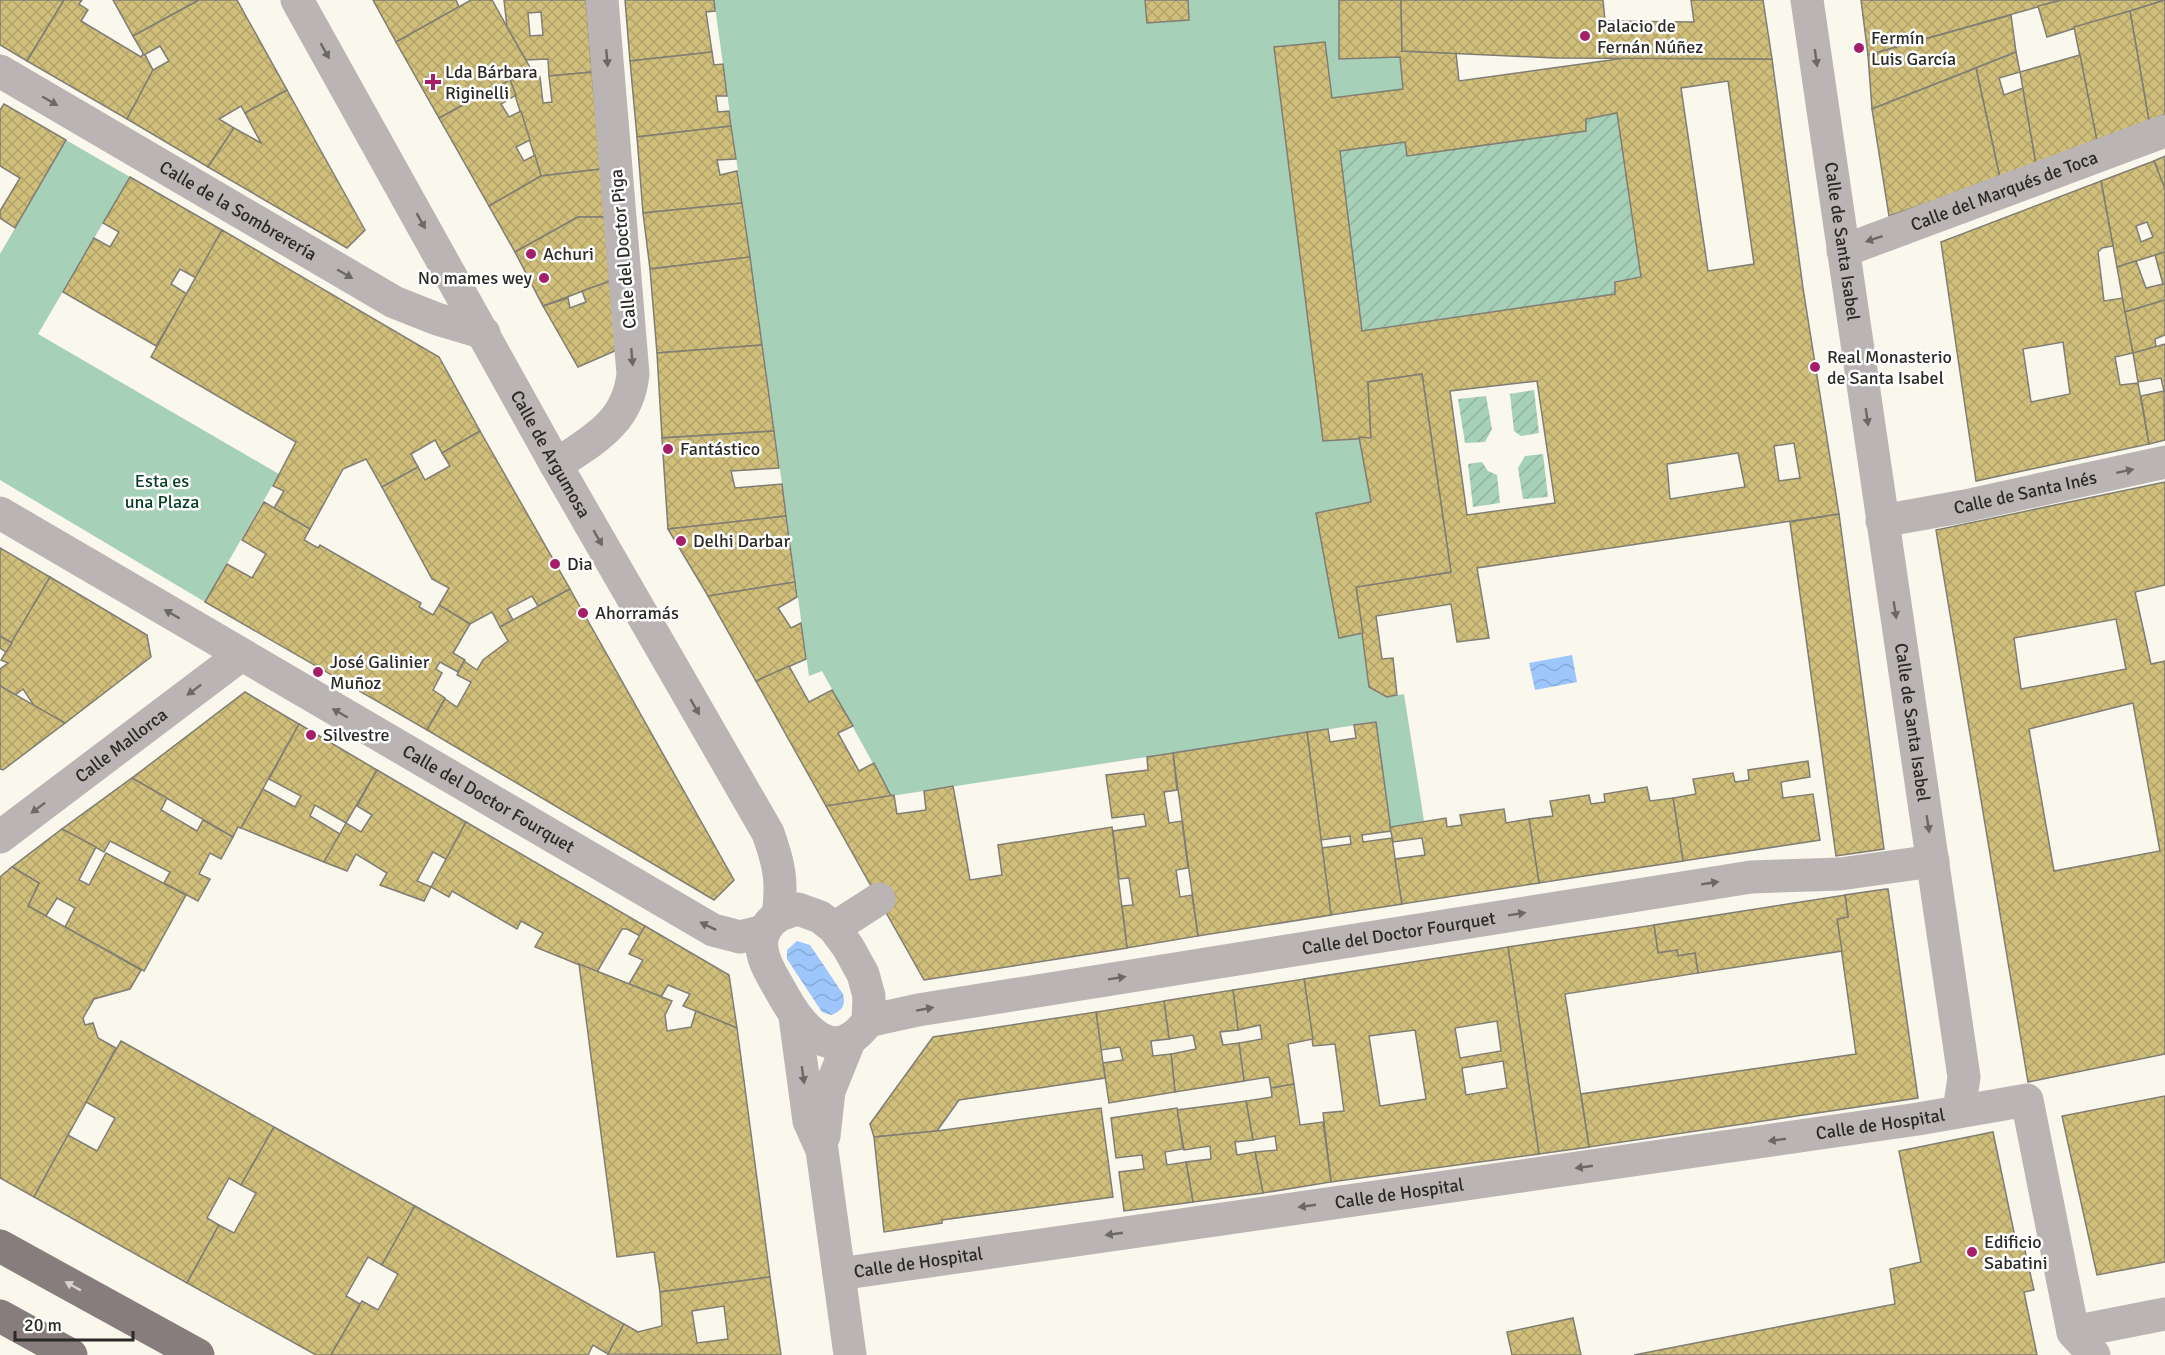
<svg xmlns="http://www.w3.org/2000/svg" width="2165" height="1355" font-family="Signika,sans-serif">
  <defs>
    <pattern id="garden-furrows" width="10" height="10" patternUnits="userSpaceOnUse" patternTransform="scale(1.5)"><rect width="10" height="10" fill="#a6d0b7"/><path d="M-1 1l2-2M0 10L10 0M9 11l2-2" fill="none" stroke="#8fb39d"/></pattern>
    <pattern id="water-waves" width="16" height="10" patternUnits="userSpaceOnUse" patternTransform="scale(1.5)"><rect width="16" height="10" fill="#9dc6fc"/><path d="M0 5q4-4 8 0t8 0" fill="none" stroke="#87aad8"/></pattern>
    <pattern id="building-cross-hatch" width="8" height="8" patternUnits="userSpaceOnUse" patternTransform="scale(1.5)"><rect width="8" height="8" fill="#d0be7b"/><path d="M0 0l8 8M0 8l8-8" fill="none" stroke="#b3a36a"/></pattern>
  </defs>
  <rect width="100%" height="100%" fill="#faf7ec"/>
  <g fill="#a6d0b7">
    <path d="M714,0H1145L1147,23L1189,20L1188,0H1339V59L1400,57L1403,89L1332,98L1325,42L1274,47L1323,441L1359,437L1371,502L1316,513L1339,637L1363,633L1369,687L1387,697L1404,694L1424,821L1390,827L1376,722L891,796L822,671L809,676Z"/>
    <path d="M66,140L130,177L38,334L279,474L205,602L0,480V254Z"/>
  </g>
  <g fill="url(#garden-furrows)">
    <path d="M1617,113L1641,277L1615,282V294L1362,331L1340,151L1405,142L1407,155L1586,131V119Z"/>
    <path d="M1534,390L1539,433L1521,436L1514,431L1510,394Z"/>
    <path d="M1486,396L1492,429L1485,442L1465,443L1458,399Z"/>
    <path d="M1543,454L1548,497L1523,499L1518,468L1525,456Z"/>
    <path d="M1482,462L1488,471L1497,475L1500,503L1473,507L1468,464Z"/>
  </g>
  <g fill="url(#water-waves)">
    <path d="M1572,655L1577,682L1535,690L1529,663Z"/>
    <path d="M797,941L810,945L843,994C846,1005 842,1011 831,1015L822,1012L787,959V950Z"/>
  </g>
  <g fill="url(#building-cross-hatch)" stroke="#807d74" stroke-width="1.5" fill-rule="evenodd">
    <path d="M0,0H64L27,61L0,45Z"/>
    <path d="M64,0H82L79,4L88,10L81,21L141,57L144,53L153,70L127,119L27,61Z"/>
    <path d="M113,0H199L133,36Z"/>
    <path d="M199,0H237L287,90L245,113L241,106L219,119L234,128L208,167L127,119L153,70L169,61L160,46L144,55L133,36Z"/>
    <path d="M373,0H456L459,7L396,42Z"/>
    <path d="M471,0H492L536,78L510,80L439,118L396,42Z"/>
    <path d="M504,0H586L592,72L549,76L548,59L526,60L507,27ZM541,12L543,35L530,36L528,13Z"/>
    <path d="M625,0H714L715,11L706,12L712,52L630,61Z"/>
    <path d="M1145,0H1188L1189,20L1147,23Z"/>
    <path d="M1339,0H1401L1402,51L1456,53L1459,81L1625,58L1772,59L1803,288L1839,514L1477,568L1489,638L1457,642L1451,604L1376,616L1382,659L1393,658L1397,695L1387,697L1369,687L1356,587L1451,572L1422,374L1368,382L1371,438L1323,441L1274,47L1325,42L1332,98L1403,89L1400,57L1339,59ZM1728,81L1754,264L1708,271L1681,88ZM1617,113L1641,277L1615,282V294L1362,331L1340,151L1405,142L1407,156L1586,131V119ZM1537,381L1555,503L1467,515L1450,391ZM1794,443L1800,478L1779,481L1774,446ZM1738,453L1745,487L1670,499L1667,464Z"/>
    <path d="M1401,0H1603L1605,21L1694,22L1691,0H1763L1772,59L1556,58L1402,51Z"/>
    <path d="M1861,0H2062L1868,55Z"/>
    <path d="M2062,0H2165L2047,37L2038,6Z"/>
    <path d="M2165,0V114L2149,121L2130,11Z"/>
    <path d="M2130,11L2149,121L2097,141L2074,27Z"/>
    <path d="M2011,15L2016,52L1872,109L1868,55Z"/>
    <path d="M712,52L714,65L723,64L727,96H716L718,112L729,111L731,126L637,137L630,61Z"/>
    <path d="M2016,52L2020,72L1999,78L2004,95L2023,88L2036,164L2000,178L1976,68Z"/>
    <path d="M2080,55L2097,141L2036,164L2020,72Z"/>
    <path d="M1976,68L2000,178L1889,216L1872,109Z"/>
    <path d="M592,72L601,169L541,176L510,80L540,77L543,103L552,102L549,76Z"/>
    <path d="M510,80L516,95L501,104L509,117L521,111L530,140L516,147L524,161L535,155L541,176L489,206L439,118Z"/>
    <path d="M287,90L365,230L347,248L208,167L234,128L261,143L245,113Z"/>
    <path d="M4,104L66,140L15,228L0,218V211L20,178L0,166V110Z"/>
    <path d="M731,126L736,159L717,160L720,175L737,171L742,203L643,213L637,137Z"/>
    <path d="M2165,156V189L2154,161Z"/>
    <path d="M2154,161L2165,189V252L2117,267L2101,181ZM2147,222L2153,237L2141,242L2136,226Z"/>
    <path d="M601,169L605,217H578L515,252L489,206L541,176Z"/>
    <path d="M130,177L222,230L196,278L180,269L171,284L187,294L156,346L63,292L94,238L110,247L119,232L103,223Z"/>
    <path d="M2101,181L2113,246L2102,248L2098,252L2104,301L2123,298L2133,353L2115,357L2120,385L2138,383L2149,444L1976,481L1941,242ZM2063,342L2070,394L2031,402L2023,349Z"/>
    <path d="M742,203L750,257L650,269L643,213Z"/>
    <path d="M578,217H605L610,281L543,306L515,252Z"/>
    <path d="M222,230L439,357L480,431L442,453L435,440L411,454L418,467L382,487L366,459L343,469L310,529L274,508L284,491L273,486L296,442L151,357Z"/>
    <path d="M2165,252V300L2125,312L2117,267L2136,261L2146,288L2163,284L2155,255Z"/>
    <path d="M750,257L762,345L657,353L650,269Z"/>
    <path d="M610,281L617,350L578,367L543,306L568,298L570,308L586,302L582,291Z"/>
    <path d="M2165,300V335L2155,339L2156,347L2133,353L2125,312Z"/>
    <path d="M2165,344V391H2164L2161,378L2138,382L2133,353Z"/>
    <path d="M762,345L774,431L662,438L657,353Z"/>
    <path d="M1422,374L1451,572L1356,587L1363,633L1339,638L1316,513L1371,502L1359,437L1371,438L1368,382Z"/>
    <path d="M2164,391L2165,440L2149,444L2141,396Z"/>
    <path d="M480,431L570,589L538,606L532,596L507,609L513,620L500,627L492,612L470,624L439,605L449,588L432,579L382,487L418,467L425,480L450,466L442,453Z"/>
    <path d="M774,431L779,468L731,471L735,488L782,484L786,516L668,529L662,438Z"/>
    <path d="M2165,482V585L2135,592L2151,664L2165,661V1054L2028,1082L1936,530ZM2116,619L2126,669L2021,689L2014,638ZM2133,703L2160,851L2054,871L2029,729Z"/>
    <path d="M264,502L310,529L304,540L318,548L320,545L421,603L419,607L433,615L439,605L470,624L453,653L465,660L458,672L440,662L436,669L442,673L433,690L445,698L427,730L205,602L227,564L252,578L266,554L242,540Z"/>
    <path d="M1839,514L1884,849L1836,856L1790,522Z"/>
    <path d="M786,516L795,582L708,596L668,529Z"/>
    <path d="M0,548L50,577L12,643L0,636Z"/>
    <path d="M50,577L147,635L151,657L65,723L35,707L23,689L15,695L0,686V669L8,663L1,660Z"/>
    <path d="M795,582L797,597L778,608L791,628L801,623L806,659L756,681L708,596Z"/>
    <path d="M570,589L734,880L714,900L427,730L445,699L457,707L471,682L457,675L464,661L477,670L483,660L508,641L500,627Z"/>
    <path d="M0,636L12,643L6,652L0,648Z"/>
    <path d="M789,666L809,702L832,690L853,726L838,733L859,771L874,763L891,796L826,806L756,681Z"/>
    <path d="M0,686L65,723L3,770L0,769Z"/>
    <path d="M245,692L299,724L241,828L238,827L233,837L132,778Z"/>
    <path d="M1376,722L1391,831L1362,835L1363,842L1392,838L1402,904L1331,915L1322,848L1351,844L1350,836L1321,840L1307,732L1328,729L1330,742L1356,738L1354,725Z"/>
    <path d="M299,724L377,770L346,823L315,805L310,816L340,834L324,862L241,828L263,789L295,807L301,796L269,779Z"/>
    <path d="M1307,732L1331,915L1198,936L1173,753Z"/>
    <path d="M1173,753L1177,790L1164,792L1169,823L1182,821L1188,868L1176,870L1180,897L1192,895L1198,936L1127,948L1122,906L1133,905L1129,878L1119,879L1113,831L1146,826L1144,814L1112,818L1106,775L1148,770L1147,757Z"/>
    <path d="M1808,761L1810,777L1781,782L1783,798L1813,794L1820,840L1683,861L1673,798L1696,794L1693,779L1733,773L1735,782L1749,780L1748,770Z"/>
    <path d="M377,770L466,822L446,859L433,852L417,881L431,887L424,901L380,885L387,873L356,854L347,871L324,862L346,823L361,832L372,815L357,806Z"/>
    <path d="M132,778L167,798L161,810L197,831L203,820L233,837L221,859L210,853L199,874L210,879L198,901L164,883L170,872L110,841L104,852L62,829Z"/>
    <path d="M953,786L970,880L1002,875L998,845L1112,827L1127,948L924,980L826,806L894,795L897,814L926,810L924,791Z"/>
    <path d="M1647,787L1650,801L1673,798L1683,861L1539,883L1529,819L1553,816L1550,801L1589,795L1591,804L1605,802L1604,794Z"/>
    <path d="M1504,809L1506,823L1529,819L1539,883L1402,904L1395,859L1425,855L1422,838L1393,842L1390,827L1446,818L1447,827L1462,825L1460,815Z"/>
    <path d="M466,822L645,926L640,936L627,929H622L597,972L535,947L543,933L521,921L517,929L452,891L449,897L431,887Z"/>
    <path d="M62,829L96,847L79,880L89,885L106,853L186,895L144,971L65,927L75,908L57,898L46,916L28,906L39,883L12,867Z"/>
    <path d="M12,867L39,883L28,906L141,970L130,989L94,999L83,1018L85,1025L93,1023L98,1038L116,1048L34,1197L0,1178V877Z"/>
    <path d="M1886,889H1888L1918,1098L1589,1147L1581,1094L1856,1054L1837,919L1848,917L1845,895Z"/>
    <path d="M1845,895L1848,917L1837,919L1842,951L1698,973L1695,953L1678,956L1677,950L1658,953L1654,925Z"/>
    <path d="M1654,925L1658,953L1677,950L1678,956L1695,953L1698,973L1565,994L1589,1147L1539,1154L1508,947Z"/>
    <path d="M645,926L729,975L737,1028L683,1006L690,994L668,985L661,997L629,984L643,960L629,954Z"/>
    <path d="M1508,947L1539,1154L1331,1182L1323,1113L1344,1111L1335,1044L1313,1046L1304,979ZM1497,1021L1501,1051L1460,1058L1455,1028ZM1415,1030L1426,1099L1380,1106L1369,1036ZM1503,1061L1507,1088L1466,1095L1462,1068Z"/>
    <path d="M579,964L672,1001L665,1015L667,1031L691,1027L696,1011L737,1028L770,1277L660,1292L654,1252L617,1257Z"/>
    <path d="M1304,979L1313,1039L1288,1044L1294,1084L1271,1088L1269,1077L1244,1081L1239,1043L1262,1039L1260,1025L1238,1030L1233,990Z"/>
    <path d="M1233,990L1238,1030L1220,1032L1223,1045L1239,1043L1244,1081L1175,1092L1171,1054L1196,1049L1193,1035L1169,1039L1164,1001Z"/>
    <path d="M1164,1001L1169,1039L1151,1041L1153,1056L1171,1054L1175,1092L1109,1103L1103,1063L1123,1060L1120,1047L1101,1050L1096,1012Z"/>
    <path d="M1096,1012L1105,1078L959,1100L937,1131L874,1137L870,1124L933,1037Z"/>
    <path d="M121,1041L274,1127L241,1185L229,1178L207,1218L219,1225L187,1283L34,1197L68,1135L97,1151L115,1118L86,1102Z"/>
    <path d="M1294,1084L1300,1125L1323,1122L1331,1182L1263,1193L1255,1152L1277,1150L1275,1136L1253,1140L1246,1101L1272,1097L1271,1088Z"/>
    <path d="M2165,1096V1262L2097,1275L2062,1116Z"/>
    <path d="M1246,1101L1253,1140L1235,1142L1237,1155L1255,1152L1263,1193L1193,1202L1186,1162L1211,1159L1210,1146L1184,1150L1177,1110Z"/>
    <path d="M1101,1108L1113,1197L942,1220V1223L884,1232L874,1137L937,1131Z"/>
    <path d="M1177,1108L1183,1149L1165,1152L1167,1165L1186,1162L1193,1202L1124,1211L1119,1172L1144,1169L1142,1155L1116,1158L1111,1118Z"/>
    <path d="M274,1127L415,1206L382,1265L368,1257L346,1296L360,1304L331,1355H316L187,1283L219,1225L234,1233L256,1193L241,1185Z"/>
    <path d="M1993,1132L2016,1242H2023L2034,1290L2024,1292L2037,1355H1634L1895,1304L1890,1269L1921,1262L1899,1151Z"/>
    <path d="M415,1206L624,1324L608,1354L593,1345L588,1355H331L362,1301L378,1310L398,1274L382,1265Z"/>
    <path d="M770,1277L781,1355L608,1354L624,1324L638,1332L662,1326L660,1292ZM724,1306L728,1339L697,1343L692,1311Z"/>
    <path d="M1573,1318L1581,1355H1512L1507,1332Z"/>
  </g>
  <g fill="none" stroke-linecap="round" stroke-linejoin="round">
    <g stroke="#bab4b4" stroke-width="33">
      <path id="s1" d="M297,0L556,465L768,833C779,864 783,882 778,915"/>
      <path id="s2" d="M1807,0L1964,1077L1959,1111"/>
      <path id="s3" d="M0,71L394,302L437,319L484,333"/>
      <path id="s4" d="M1843,251L2165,131"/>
      <path d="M556,465C593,440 628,423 633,374L602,0"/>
      <path id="s5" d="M0,513L713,930L740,937L764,931"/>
      <path id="s6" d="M1882,521L1965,506L2165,462"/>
      <path id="s7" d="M0,837L241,655"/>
      <path d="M798,909L820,917L834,928L848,947L863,974L869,996L868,1021C835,1068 802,1029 783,995C773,976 754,952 765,930C772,916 784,913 798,909Z"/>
      <path d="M834,928L879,899"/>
      <path d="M795,1017L809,1121L822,1150L850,1355"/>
      <path id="s8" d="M868,1021L918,1010L1751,877L1840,874L1933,861"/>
      <path d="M824,1136L829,1091L850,1039"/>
      <path id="s9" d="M839,1274L1918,1119L2027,1100L2073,1332L2094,1355"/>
      <path d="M2073,1332L2165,1314"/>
    </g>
    <g stroke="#877d7c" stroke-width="33">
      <path d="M0,1246L198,1355"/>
      <path d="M0,1316L71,1355"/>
    </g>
  </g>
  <defs><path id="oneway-solid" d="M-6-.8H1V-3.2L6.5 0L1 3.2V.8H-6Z" transform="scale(1.5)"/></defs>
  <g fill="#6b6866">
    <use href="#oneway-solid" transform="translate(325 51) rotate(61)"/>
    <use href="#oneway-solid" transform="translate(607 58) rotate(85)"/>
    <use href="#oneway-solid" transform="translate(1816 58) rotate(82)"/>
    <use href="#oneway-solid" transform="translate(50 101) rotate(30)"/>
    <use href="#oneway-solid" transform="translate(421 221) rotate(61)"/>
    <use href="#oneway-solid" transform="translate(1874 239) rotate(162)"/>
    <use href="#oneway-solid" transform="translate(345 274) rotate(30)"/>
    <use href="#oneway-solid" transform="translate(632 357) rotate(85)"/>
    <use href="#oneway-solid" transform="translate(1867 417) rotate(82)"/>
    <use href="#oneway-solid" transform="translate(2125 471) rotate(-12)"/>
    <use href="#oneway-solid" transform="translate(598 538) rotate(60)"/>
    <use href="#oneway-solid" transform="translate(1895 610) rotate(81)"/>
    <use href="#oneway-solid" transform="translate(172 614) rotate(-150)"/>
    <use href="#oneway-solid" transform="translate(194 690) rotate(143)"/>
    <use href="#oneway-solid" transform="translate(695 707) rotate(60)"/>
    <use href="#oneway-solid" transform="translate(340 713) rotate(-150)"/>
    <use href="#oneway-solid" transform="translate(38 808) rotate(143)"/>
    <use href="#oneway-solid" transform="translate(1928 824) rotate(81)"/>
    <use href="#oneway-solid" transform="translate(1710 883) rotate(-9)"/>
    <use href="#oneway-solid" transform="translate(1517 914) rotate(-9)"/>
    <use href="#oneway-solid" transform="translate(708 926) rotate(-154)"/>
    <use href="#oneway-solid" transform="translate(1117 978) rotate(-9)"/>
    <use href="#oneway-solid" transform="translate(925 1009) rotate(-10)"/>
    <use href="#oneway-solid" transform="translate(803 1075) rotate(82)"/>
    <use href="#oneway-solid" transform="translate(1777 1140) rotate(172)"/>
    <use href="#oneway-solid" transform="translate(1584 1167) rotate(172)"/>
    <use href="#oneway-solid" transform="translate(1307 1206) rotate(172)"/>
    <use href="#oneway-solid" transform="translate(1114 1234) rotate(172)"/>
  </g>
  <use fill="#d5d2d1" href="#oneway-solid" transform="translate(73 1286) rotate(-151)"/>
  <g fill="#a51e68" stroke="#fff" stroke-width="2">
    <circle cx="1585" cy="36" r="6"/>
    <circle cx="1859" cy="48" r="6"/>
    <path d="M430 73h6v6h6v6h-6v6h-6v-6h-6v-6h6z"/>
    <circle cx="531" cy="254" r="6"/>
    <circle cx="544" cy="278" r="6"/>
    <circle cx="1815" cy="367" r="6"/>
    <circle cx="668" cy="449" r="6"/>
    <circle cx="681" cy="541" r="6"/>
    <circle cx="555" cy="564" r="6"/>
    <circle cx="583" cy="613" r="6"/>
    <circle cx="318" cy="672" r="6"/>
    <circle cx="311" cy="735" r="6"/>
    <circle cx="1972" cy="1252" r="6"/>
  </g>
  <g text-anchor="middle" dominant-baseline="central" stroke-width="5" stroke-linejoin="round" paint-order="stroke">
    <g font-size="18" fill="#2b2a26" stroke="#fff" text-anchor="start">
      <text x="1597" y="26">Palacio de<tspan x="1597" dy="21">Fernán Núñez</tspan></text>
      <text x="1871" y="38">Fermín<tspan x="1871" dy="21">Luis García</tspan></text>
      <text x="445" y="72">Lda Bárbara<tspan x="445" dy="21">Riginelli</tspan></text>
      <text x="543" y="254">Achuri</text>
      <text x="532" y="278" text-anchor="end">No mames wey</text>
      <text x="1827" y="357">Real Monasterio<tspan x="1827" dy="21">de Santa Isabel</tspan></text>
      <text x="680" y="449">Fantástico</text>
      <text x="693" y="541">Delhi Darbar</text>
      <text x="567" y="564">Dia</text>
      <text x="595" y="613">Ahorramás</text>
      <text x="330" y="662">José Galinier<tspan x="330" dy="21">Muñoz</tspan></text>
      <text x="323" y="735">Silvestre</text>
      <text x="1984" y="1242">Edificio<tspan x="1984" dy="21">Sabatini</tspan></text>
    </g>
    <g font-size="18" fill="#2b2a26" stroke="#fff">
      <text stroke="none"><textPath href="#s4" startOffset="172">Calle del Marqués de Toca</textPath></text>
      <text stroke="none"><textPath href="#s3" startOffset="276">Calle de la Sombrerería</textPath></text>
      <text stroke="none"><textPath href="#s2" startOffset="244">Calle de Santa Isabel</textPath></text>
      <text transform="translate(623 249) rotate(-95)">Calle del Doctor Piga</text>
      <text stroke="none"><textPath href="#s1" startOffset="520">Calle de Argumosa</textPath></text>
      <text stroke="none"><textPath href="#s6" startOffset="146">Calle de Santa Inés</textPath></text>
      <text stroke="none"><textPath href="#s2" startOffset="730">Calle de Santa Isabel</textPath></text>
      <text stroke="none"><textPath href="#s7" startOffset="152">Calle Mallorca</textPath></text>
      <text stroke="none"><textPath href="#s5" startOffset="566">Calle del Doctor Fourquet</textPath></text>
      <text stroke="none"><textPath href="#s8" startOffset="538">Calle del Doctor Fourquet</textPath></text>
      <text stroke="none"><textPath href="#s9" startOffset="1052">Calle de Hospital</textPath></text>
      <text stroke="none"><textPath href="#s9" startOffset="566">Calle de Hospital</textPath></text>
      <text stroke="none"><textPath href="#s9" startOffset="80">Calle de Hospital</textPath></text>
    </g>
    <g font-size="18" fill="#043e26" stroke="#fff">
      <text x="162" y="481">Esta es<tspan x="162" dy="21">una Plaza</tspan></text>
    </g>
  </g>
  <path d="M15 1331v9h118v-9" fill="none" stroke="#2b2a26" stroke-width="3"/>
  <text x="24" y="1331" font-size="18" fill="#2b2a26" stroke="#ffffff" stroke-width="4.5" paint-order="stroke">20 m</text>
</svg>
